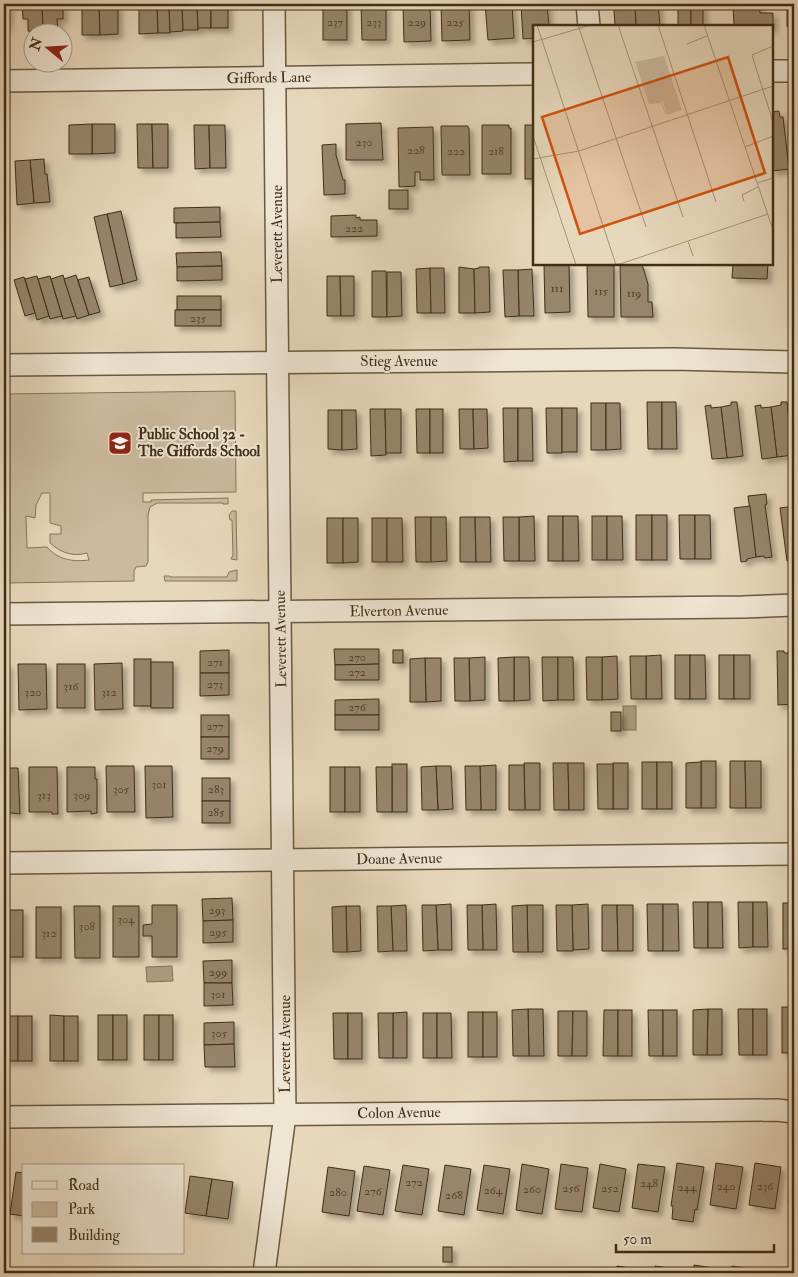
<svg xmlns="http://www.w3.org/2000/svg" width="798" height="1277" font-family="'IM FELL Double Pica',serif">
  <defs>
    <filter id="shadow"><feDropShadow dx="4.5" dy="4.5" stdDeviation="2.5" flood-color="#0004"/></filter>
  </defs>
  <rect width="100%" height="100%" fill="#e7d7bb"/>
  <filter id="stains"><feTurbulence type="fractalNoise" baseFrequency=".004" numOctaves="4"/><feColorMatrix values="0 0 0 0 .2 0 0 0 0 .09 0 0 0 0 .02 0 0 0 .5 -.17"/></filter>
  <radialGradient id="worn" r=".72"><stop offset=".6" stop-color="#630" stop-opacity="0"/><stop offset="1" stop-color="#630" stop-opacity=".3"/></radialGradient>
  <g fill="#cbba9f" stroke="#86745b" fill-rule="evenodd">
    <path d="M235,391L236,492L143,493V502H151V500L228,498V504H223V503H157L150,507L148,515V562L146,566L136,567L134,571V581L4,583V394ZM42,493H50V523L61,526V534H50V543C61,553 73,557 87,553L89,560C73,562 58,560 47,547L27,548L26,516L35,518L36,505Z"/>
    <path d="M232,511H236L237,560L231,559L233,555L232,520H230L229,515Z"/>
    <path d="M237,570V581H165L164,576H170V577H227L229,572Z"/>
  </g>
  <g fill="#ae9d83" stroke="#827058">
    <rect x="623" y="706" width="13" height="24"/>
    <path d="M172,966L173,981L147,982L146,967Z"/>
  </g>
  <g fill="#97856c" stroke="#402d17" filter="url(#shadow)">
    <path d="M4,4L9,5L7,28H4Z"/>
    <path d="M22,4H42L43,31L38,32L28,31V19H23Z"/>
    <path d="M42,4H63V19H57L58,30L48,32L46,30L43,31Z"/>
    <path d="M82,4H99L100,35H82Z"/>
    <path d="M99,4H118V34L100,35Z"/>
    <path d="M139,4H157L158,33L139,34Z"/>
    <path d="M157,4H169L170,33H158Z"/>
    <path d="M169,4H182L183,31L170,32Z"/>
    <path d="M182,4H197L198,30H183Z"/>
    <path d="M197,4H211V28H198Z"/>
    <rect x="211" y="4" width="17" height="24"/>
    <rect x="323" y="4" width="24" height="36"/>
    <path d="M361,4H386V40H362Z"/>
    <path d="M403,4H430L431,41L404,42Z"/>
    <path d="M441,4H469L470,40L442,41Z"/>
    <path d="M485,4H512L514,38L488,40Z"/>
    <path d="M521,4H547L549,26H534V38L523,39Z"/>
    <path d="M616,4H635L636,26H615L614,10L616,9Z"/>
    <path d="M635,4H658L660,26H636Z"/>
    <rect x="678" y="4" width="13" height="22"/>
    <rect x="691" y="4" width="12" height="22"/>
    <path d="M733,4H759L760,13H773V30H772V26H734Z"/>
    <rect x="787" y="4" width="7" height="22"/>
    <path d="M779,111L780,117H783L789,169L772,171V112Z"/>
    <path d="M381,123L383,160H346V124Z"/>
    <path d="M92,124H115V153L92,154Z"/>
    <path d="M92,124V154H69V125Z"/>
    <path d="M137,124H152L153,168H138Z"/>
    <path d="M152,124H168V168H153Z"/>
    <path d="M194,125H209L210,168L195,169Z"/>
    <path d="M209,125H225L226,168H210Z"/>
    <path d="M482,125H509V128H511V174H482Z"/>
    <rect x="525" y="125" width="9" height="54"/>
    <path d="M441,126H468V128H469L470,175H442Z"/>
    <path d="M433,127L434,180H420V172H415V186L399,187L398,128Z"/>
    <path d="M336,144V155L343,180H345V194L324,195L322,145Z"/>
    <path d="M44,159L45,174H47L50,202L34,203L30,160Z"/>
    <path d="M30,160L34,203L17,205L15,161Z"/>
    <rect x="389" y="190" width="19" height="19"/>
    <path d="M220,207V222L174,223V208Z"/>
    <path d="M121,211L137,280L123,284L107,214Z"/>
    <path d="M107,214L123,284L110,287L94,217Z"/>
    <path d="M356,215V218L360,217V220H377V236L331,237V216Z"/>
    <path d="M220,222L221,237L176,238V223Z"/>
    <path d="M221,252L222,266L177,267L176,253Z"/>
    <path d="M544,264H569L570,312L545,313Z"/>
    <path d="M587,264H614V317H588Z"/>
    <path d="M620,264H642L648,284V302H652L653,317H621Z"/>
    <path d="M733,264H768L767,279L732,278Z"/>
    <path d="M222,266V280L177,281V267Z"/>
    <path d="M459,267L474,269L475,313H459Z"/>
    <path d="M479,267H489L490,312L475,313L474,269L479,268Z"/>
    <path d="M430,268L431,313H417L416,269Z"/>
    <path d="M430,268H444L445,313H431Z"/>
    <path d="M532,269L534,316H519L518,270Z"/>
    <path d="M503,270H518L519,316L505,317Z"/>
    <path d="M372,271H386L387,317H372Z"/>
    <path d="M387,272H401L402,316L387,317Z"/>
    <path d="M63,275L76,316L63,319L51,279Z"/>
    <path d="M76,275L89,315L77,319L64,279Z"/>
    <path d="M37,276L49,316L37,320L25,279Z"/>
    <path d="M50,276L62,316L50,319L38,279Z"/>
    <path d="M327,276H340L341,316H327Z"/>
    <path d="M340,276H354V316H341Z"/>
    <path d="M24,277L35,313L25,316L14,280Z"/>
    <path d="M89,277L100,312L89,315L78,280Z"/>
    <rect x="177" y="296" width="44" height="14"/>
    <rect x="175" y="310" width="46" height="16"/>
    <path d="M647,402H662V449H648Z"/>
    <path d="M662,402H676L677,449H662Z"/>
    <path d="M731,402H737L743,456L727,458L721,407L731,405Z"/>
    <path d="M781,402H787L793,455L777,457L771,407L781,405Z"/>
    <rect x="591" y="403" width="15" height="47"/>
    <path d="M606,403H620L621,449L606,450Z"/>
    <path d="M711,405V408L721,407L727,458L712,459L705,406Z"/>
    <path d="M761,405V408L771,407L777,457L762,459L755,406Z"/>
    <path d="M503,408H518V461L504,462Z"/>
    <path d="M518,408H532L533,461H518Z"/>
    <path d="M546,408H562V453H547Z"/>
    <rect x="562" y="408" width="15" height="44"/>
    <path d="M370,409H385L386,455L371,456Z"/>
    <path d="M385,409H401V453H386Z"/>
    <path d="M416,409H430V453H417Z"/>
    <rect x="430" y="409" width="13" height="44"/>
    <path d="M459,409H473L474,449H460Z"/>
    <path d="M473,409H487L488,448L474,449Z"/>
    <path d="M328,410H342V450L328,449Z"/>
    <path d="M342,410H356L357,449L342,450Z"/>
    <path d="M766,494L767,504L765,505L772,557L765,558L764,556L756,557L748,496Z"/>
    <path d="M750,506L756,557L747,559V561L741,562L734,508Z"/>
    <path d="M794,506V558H793V560L787,561L780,508Z"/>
    <rect x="636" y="515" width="16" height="45"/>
    <rect x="652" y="515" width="15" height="45"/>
    <path d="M679,515H695V559H680Z"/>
    <path d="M695,515H710L711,559H695Z"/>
    <path d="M534,516L535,561H519V517Z"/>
    <rect x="548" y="516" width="15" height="45"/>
    <path d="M563,516H578L579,561H563Z"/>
    <rect x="592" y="516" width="15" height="44"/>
    <path d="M607,516H622L623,560H607Z"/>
    <path d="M415,517H431V562H416Z"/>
    <path d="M431,517H446L447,561L431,562Z"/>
    <path d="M460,517H475L476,562H460Z"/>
    <path d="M475,517H490L491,562H476Z"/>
    <path d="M503,517H519V561H504Z"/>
    <rect x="327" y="518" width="16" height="45"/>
    <path d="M343,518H358V562L343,563Z"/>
    <rect x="372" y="518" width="15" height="44"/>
    <path d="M387,518H402L403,562H387Z"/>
    <path d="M334,649H379V664L335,665Z"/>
    <path d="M229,650V673H200V651Z"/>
    <rect x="393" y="650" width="10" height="13"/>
    <path d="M777,651H784V653H793V704L778,705Z"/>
    <rect x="793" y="653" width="1" height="51"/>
    <path d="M661,655L662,699H646V656Z"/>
    <rect x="675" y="655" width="15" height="44"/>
    <path d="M690,655H705L706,699H690Z"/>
    <rect x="719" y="655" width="15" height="44"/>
    <rect x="734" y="655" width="16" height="44"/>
    <path d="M617,656L618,699L602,700V657Z"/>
    <path d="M630,656H646V699H631Z"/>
    <path d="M485,657V700L470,701L469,658Z"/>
    <path d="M514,657H529L530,700L514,701Z"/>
    <path d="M514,657V701H499L498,658Z"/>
    <path d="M542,657H558V700L543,701Z"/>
    <path d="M558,657H573L574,700H558Z"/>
    <path d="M586,657H602V700H587Z"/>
    <path d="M425,658H441V701L426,702Z"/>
    <path d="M425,658L426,702H410V659Z"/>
    <path d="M454,658H469L470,701H455Z"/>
    <rect x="134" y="659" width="17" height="47"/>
    <rect x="151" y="662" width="22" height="46"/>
    <path d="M122,663L123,709L95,710L94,664Z"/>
    <rect x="4" y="664" width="4" height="46"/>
    <path d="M18,664H46L47,709L19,710Z"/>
    <rect x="57" y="664" width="28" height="44"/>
    <path d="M379,664V680H335V665Z"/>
    <path d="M200,673H229V695L200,696Z"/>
    <path d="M379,699V715H335V700Z"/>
    <rect x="611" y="712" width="10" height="19"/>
    <rect x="201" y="715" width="28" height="22"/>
    <rect x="335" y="715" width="44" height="15"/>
    <rect x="201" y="737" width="28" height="22"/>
    <rect x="701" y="761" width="15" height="47"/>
    <path d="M730,761H745L746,808H730Z"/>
    <path d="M745,761H761V808H746Z"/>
    <rect x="642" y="762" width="15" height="47"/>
    <rect x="657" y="762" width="15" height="47"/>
    <path d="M701,762V808H686V763Z"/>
    <path d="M524,763H540V810H525Z"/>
    <path d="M553,763H568L569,810H554Z"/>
    <path d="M568,763H584V810H569Z"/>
    <rect x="613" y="763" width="15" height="46"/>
    <rect x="392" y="764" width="15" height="48"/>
    <path d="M597,764H613V809H598Z"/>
    <path d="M496,765V810H481L480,766Z"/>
    <path d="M509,765H524L525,810H509Z"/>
    <path d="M106,766H134L135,812H107Z"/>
    <path d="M145,766H172L173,817L146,818Z"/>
    <path d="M436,766H451L453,809L438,810Z"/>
    <path d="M436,766L438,810H422L421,767Z"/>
    <path d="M465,766H480L481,810H466Z"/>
    <path d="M29,767H57L58,814H52V812H29Z"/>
    <path d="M67,767H95V779H97V813L91,814V811L67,812Z"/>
    <rect x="330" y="767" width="15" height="45"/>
    <rect x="345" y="767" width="15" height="45"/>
    <path d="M376,767H392V812H377Z"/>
    <path d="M4,768H18L20,814L4,812Z"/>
    <rect x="202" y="778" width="28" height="23"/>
    <rect x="202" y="801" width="28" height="22"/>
    <path d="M232,898L233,920L203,921L202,899Z"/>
    <path d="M693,902H708V948H694Z"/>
    <path d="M708,902H722L723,948H708Z"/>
    <path d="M738,902H753V947L739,948Z"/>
    <path d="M753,902H767L768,947H753Z"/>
    <rect x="783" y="903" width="11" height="46"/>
    <path d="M451,904L452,950H438L436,905Z"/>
    <path d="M496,904L497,950H483L482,905Z"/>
    <path d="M588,904L589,949L573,950L572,905Z"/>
    <path d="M647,904H663V951H648Z"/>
    <path d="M663,904H678L679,951H663Z"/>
    <path d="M152,905H177V957H152V936H143V925L152,924Z"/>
    <path d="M406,905L407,951H393L391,906Z"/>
    <path d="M422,905H436L438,950L423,951Z"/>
    <path d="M467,905H482L483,950H468Z"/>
    <path d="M527,905H543V952H528Z"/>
    <path d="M527,905L528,952H513L512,906Z"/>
    <path d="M556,905H572L573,951H557Z"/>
    <path d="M602,905H617L618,951H602Z"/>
    <path d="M617,905H633V951H618Z"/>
    <path d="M74,906H100V958H75Z"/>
    <rect x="113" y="906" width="26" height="51"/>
    <path d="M346,906H360L361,951L347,952Z"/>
    <path d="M346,906L347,952H333L332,907Z"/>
    <path d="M377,906H391L393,951L378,952Z"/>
    <rect x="36" y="907" width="25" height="51"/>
    <rect x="4" y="910" width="19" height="47"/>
    <path d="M233,920V942L203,943V921Z"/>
    <path d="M232,960V983H204L203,961Z"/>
    <path d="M204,983H232L233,1005L204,1006Z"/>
    <rect x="782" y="1007" width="12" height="46"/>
    <path d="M528,1009H543L544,1056H529Z"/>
    <path d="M528,1009L529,1056H513L512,1010Z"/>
    <path d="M708,1009H722V1055H707Z"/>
    <path d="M708,1009L707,1055H693V1010Z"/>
    <path d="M738,1009H753V1055H739Z"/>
    <rect x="753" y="1009" width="14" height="46"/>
    <path d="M604,1010H618V1056H603Z"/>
    <rect x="618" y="1010" width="14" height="46"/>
    <path d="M648,1010H663V1056H649Z"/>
    <rect x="663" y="1010" width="14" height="46"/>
    <path d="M558,1011H573L572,1056H558Z"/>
    <path d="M573,1011H587V1056H572Z"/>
    <path d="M407,1012V1058H393V1013Z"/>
    <rect x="468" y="1012" width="15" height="45"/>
    <rect x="483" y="1012" width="14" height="45"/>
    <path d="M333,1013H348V1059H334Z"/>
    <rect x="348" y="1013" width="14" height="46"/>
    <path d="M378,1013H393V1058H379Z"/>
    <rect x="423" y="1013" width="14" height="45"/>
    <path d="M437,1013H451L452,1058H437Z"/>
    <path d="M50,1015L64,1016V1061H50Z"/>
    <rect x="98" y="1015" width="15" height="45"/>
    <rect x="113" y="1015" width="14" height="45"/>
    <rect x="144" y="1015" width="15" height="45"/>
    <rect x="159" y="1015" width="14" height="45"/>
    <rect x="4" y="1016" width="14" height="45"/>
    <rect x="18" y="1016" width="14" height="45"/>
    <rect x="64" y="1016" width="14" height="45"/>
    <path d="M234,1022V1044L204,1045V1023Z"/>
    <path d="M234,1044L235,1067H205L204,1045Z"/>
    <path d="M794,1160V1203H788Z"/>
    <path d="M677,1163L704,1167L697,1210L695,1209L693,1222L672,1219L673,1206H671Z"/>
    <path d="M716,1163L743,1167L736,1209L710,1205Z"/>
    <path d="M755,1163L781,1167L775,1209L749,1205Z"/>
    <path d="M522,1164L549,1169L542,1214L516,1210Z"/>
    <path d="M561,1164L588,1168L582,1212L555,1209Z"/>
    <path d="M600,1164L626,1169L619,1212L593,1208Z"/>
    <path d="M638,1164L665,1167L658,1212L632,1208Z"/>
    <path d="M403,1165L429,1169L422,1215L395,1211Z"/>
    <path d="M445,1165L471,1169L464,1215L438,1211Z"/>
    <path d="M484,1165L510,1169L503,1214L477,1210Z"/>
    <path d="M364,1166L390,1170L383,1215L357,1211Z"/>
    <path d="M328,1167L355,1171L349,1216L322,1212Z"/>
    <path d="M16,1172L24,1173V1216L10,1214Z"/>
    <path d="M190,1176L212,1179L206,1216L185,1213Z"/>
    <path d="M212,1179L233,1182L228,1219L206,1216Z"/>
    <rect x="443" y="1247" width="9" height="15"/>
    <path d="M694,1265L720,1269V1273H693Z"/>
    <path d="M617,1266L643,1270V1273H615Z"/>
    <path d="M655,1266L682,1270L681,1273H654Z"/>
    <path d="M732,1266L759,1270L758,1273H731Z"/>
    <path d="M767,1268L794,1271V1273H767Z"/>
    <path d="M534,1270L557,1273H534Z"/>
  </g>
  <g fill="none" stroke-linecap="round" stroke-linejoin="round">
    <g stroke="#6a5840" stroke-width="24">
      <g id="minor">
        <path d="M587,4L589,26"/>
        <path d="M772,71H794"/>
        <path d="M4,81L534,74"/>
        <path d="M4,365L674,359L794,362"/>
        <path d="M4,614L743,607L794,605"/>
        <path d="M4,863L794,854"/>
        <path d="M4,1117L777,1110L794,1112"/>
        <path d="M264,1273L285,1115L274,4"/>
      </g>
    </g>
    <use href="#minor" stroke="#efe5d3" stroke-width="21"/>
  </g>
  <defs>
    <g id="school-square" transform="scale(1.25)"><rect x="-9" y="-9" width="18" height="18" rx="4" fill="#8f2418" stroke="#efe5d3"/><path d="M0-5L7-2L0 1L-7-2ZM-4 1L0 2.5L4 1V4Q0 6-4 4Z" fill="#fff"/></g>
  </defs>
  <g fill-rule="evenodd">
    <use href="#school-square" x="120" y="443"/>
  </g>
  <g text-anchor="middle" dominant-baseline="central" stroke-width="4" stroke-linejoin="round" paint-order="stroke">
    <g font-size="12" fill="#56432c">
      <text x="335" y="22">237</text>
      <text x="374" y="22">233</text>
      <text x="417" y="22">229</text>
      <text x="455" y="22">225</text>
      <text x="364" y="142">230</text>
      <text x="416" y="150">228</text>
      <text x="456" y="151">222</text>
      <text x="496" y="151">218</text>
      <text x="354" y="228">222</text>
      <text x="557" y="288">111</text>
      <text x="601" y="291">115</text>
      <text x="634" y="293">119</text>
      <text x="198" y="318">235</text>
      <text x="357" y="657">270</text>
      <text x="215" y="662">271</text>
      <text x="357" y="672">272</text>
      <text x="215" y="684">273</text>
      <text x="71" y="686">316</text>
      <text x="33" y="692">320</text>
      <text x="109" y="692">312</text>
      <text x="357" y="707">276</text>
      <text x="215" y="726">277</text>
      <text x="215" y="748">279</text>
      <text x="159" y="784">301</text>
      <text x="121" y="789">305</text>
      <text x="216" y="789">283</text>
      <text x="44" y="795">313</text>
      <text x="82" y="795">309</text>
      <text x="216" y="812">285</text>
      <text x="217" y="910">293</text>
      <text x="126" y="919">304</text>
      <text x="87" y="926">308</text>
      <text x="218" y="932">295</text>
      <text x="49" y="933">312</text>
      <text x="218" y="972">299</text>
      <text x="218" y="994">301</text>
      <text x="219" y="1033">305</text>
      <text x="414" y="1182">272</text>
      <text x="649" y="1183">248</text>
      <text x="726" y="1186">240</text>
      <text x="765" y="1186">236</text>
      <text x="687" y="1187">244</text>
      <text x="571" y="1188">256</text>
      <text x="610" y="1188">252</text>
      <text x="532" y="1189">260</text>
      <text x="493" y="1190">264</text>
      <text x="373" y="1191">276</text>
      <text x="338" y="1192">280</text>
      <text x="454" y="1195">268</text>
    </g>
    <g font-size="15" fill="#402d17" stroke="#efe5d3">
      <text transform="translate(269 78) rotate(-1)">Giffords Lane</text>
      <text transform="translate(277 234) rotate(-90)">Leverett Avenue</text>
      <text x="399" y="361">Stieg Avenue</text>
      <text transform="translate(399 611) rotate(-1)">Elverton Avenue</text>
      <text transform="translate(281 639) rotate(-91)">Leverett Avenue</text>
      <text transform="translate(399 859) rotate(-1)">Doane Avenue</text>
      <text transform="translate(285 1044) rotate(-90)">Leverett Avenue</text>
      <text transform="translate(399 1113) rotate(-1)">Colon Avenue</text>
    </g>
    <g font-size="15" font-weight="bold" fill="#402d17" stroke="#efe5d3" text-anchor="start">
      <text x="138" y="434">Public School 32 -<tspan x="138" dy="17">The Giffords School</tspan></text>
    </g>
  </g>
  <g transform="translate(533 25)">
    <rect width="240" height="240" fill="#e7d7bb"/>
    <path d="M131,31L149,85L134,90L130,76L129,77L133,89H132L128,78L116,79L102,37Z" fill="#cbba9f"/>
    <path fill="none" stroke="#a49379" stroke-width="1" d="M4,0L83,240M45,0L113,202M85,0L150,192M125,0L183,177M171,0L240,205M0,17L58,0M154,19L174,11M240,21L219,30L240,97M0,111L43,240M212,122L240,111M0,134L46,126L240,61M224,158L240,153M211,176L209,170L225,162M155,216L160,231M68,240L87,239L235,189"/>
    <path fill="#cf520e" fill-opacity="0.15" stroke="#cf520e" stroke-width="2.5" d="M195,32L232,148L47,209L9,92Z"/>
    <rect width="240" height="240" fill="none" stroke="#402d17" stroke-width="2.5"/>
  </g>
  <rect width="798" height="1277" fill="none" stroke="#e7d7bb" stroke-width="20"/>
  <rect x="5" y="5" width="788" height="1267" fill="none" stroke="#402d17" stroke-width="2.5"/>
  <rect x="10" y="10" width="778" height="1257" fill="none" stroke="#402d17"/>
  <rect x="22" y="1164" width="162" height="90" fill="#efe5d3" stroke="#a99b88"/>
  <rect x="32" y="1181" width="25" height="8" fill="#efe5d3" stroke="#a99b88"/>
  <text x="68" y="1190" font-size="15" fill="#402d17">Road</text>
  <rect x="32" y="1202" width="25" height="15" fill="#cbba9f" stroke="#a99b88"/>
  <text x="68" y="1214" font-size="15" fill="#402d17">Park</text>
  <rect x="32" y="1227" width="25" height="15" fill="#97856c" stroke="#a99b88"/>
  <text x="68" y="1240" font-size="15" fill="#402d17">Building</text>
  <g transform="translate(48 48) rotate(288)"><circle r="24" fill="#efe5d3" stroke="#a99b88"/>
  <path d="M0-4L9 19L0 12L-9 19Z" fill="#8f2418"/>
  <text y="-8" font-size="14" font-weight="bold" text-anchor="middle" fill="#402d17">N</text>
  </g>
  <path d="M616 1244v8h158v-8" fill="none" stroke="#402d17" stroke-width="2.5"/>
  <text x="623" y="1244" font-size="15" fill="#402d17" stroke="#efe5d3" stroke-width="4" paint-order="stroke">50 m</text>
  <rect width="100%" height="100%" filter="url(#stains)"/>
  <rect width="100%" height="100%" fill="url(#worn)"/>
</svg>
